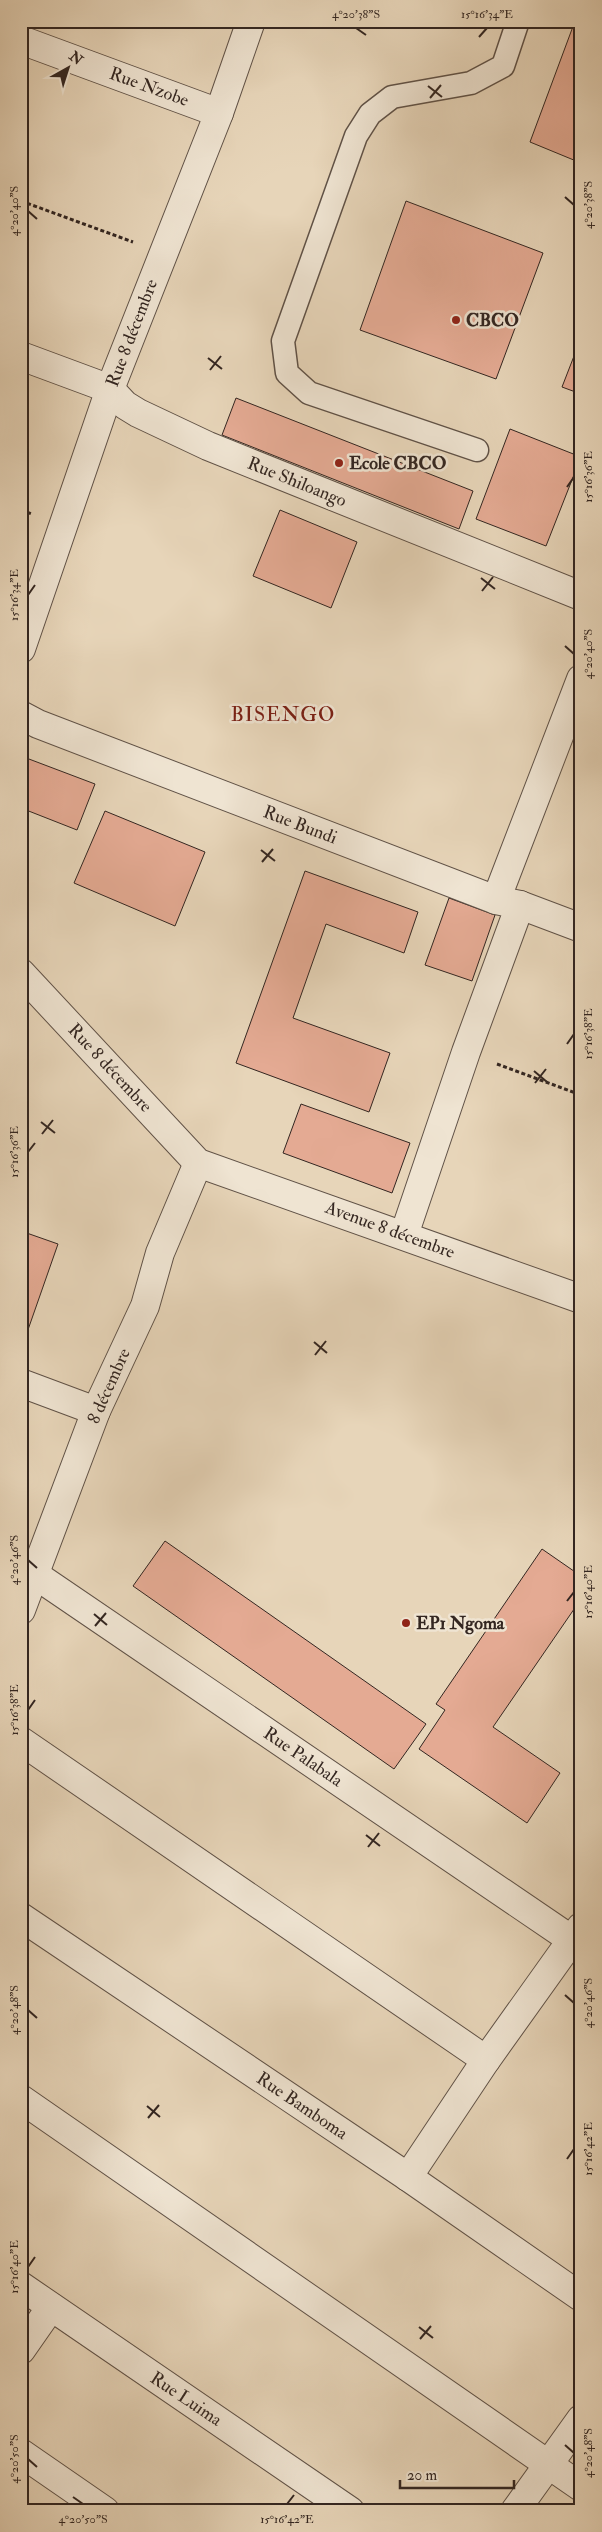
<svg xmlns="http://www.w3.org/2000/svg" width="602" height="2532" font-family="'IM FELL Double Pica',serif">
  <rect width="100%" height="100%" fill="#e7d5b9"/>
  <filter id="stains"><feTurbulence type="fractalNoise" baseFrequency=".004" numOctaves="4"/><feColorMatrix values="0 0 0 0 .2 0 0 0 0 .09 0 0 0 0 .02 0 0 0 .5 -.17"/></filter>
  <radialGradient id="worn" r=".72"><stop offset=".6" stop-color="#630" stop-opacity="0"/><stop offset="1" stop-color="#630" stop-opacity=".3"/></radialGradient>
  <g fill="#e4aa93" stroke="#332621">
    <path d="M575,21H581V163L530,142Z"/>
    <path d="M406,201L543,253L496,379L360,330Z"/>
    <path d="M581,338V394L562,387Z"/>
    <path d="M236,398L473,491L459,529L222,435Z"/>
    <path d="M510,429L581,457L546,546L476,519Z"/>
    <path d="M280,510L357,542L331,608L253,576Z"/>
    <path d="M21,756L95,784L77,830L21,808Z"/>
    <path d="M105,811L205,852L175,926L74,883Z"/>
    <path d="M305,871L418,912L404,953L326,924L293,1018L390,1053L369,1112L236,1063Z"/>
    <path d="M449,898L495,915L472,981L425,965Z"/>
    <path d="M301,1104L410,1143L392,1193L283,1153Z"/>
    <path d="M21,1231L58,1244L23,1344H21Z"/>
    <path d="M165,1541L426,1724L394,1769L133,1586Z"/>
    <path d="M542,1549L581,1576V1599L493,1727L560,1773L527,1823L419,1749L445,1710L436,1704Z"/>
  </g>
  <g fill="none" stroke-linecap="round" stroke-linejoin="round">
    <g stroke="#605247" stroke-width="25">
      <path id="lane" d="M477,450L309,393L287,373L283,341L356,136L370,114L392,97L471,83L503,66L518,21"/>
    </g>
    <g stroke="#605247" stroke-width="30">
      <g id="street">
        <path d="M21,40L219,113"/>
        <path d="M21,356L110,389L125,405L138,413L208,446L581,596"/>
        <path d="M21,649L110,389L219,113L251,21"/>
        <path d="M21,715L38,724L496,900L520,905L581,928"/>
        <path d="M496,900L581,679"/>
        <path d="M21,973L198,1163L581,1299"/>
        <path d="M404,1235L466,1052L520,905"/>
        <path d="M21,1383L96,1411"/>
        <path d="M34,1574L572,1940"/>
        <path d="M21,1610L96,1411L145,1306L160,1253L198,1163"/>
        <path d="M21,1741L486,2060"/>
        <path d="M21,1917L408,2177L581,2297"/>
        <path d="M21,2099L581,2487"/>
        <path d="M408,2177L486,2060L581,1927"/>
        <path d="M21,2286L350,2511"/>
        <path d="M21,2350L51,2307"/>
        <path d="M21,2453L105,2511"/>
        <path d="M515,2511L581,2419"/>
      </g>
    </g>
    <g stroke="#332621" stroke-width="3" stroke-dasharray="4 2.5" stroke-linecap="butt">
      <path d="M21,201L133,242"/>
      <path d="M21,510L32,514"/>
      <path d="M497,1064L581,1095"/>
    </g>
    <use href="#lane" stroke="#efe4d2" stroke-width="22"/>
    <use href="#street" stroke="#efe4d2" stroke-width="28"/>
  </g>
  <path fill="none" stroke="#332621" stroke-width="2" d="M356,28L366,35M479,37L487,28M428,86L442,97M430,98L441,85M565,197L574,205M28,211L37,219M208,358L222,369M210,370L221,356M567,487L574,477M481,578L495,589M482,591L493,577M28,595L35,585M565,646L574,654M261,850L275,861M262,862L273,849M567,1044L574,1034M534,1071L547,1082M535,1083L546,1069M41,1122L55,1133M42,1134L53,1120M28,1152L35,1143M314,1342L327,1353M315,1355L326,1341M28,1560L37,1568M567,1601L574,1592M94,1614L107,1625M95,1626L106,1613M28,1710L35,1700M366,1835L380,1846M368,1847L379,1833M565,1995L574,2003M28,2010L37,2018M147,2106L160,2117M148,2118L159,2105M567,2159L574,2149M28,2267L35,2257M419,2327L433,2338M420,2339L431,2326M565,2445L574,2453M28,2459L37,2467M73,2497L83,2504M287,2504L294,2495"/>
  <g fill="#8f2418" stroke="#efe4d2" stroke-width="2">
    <circle cx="456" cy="320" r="5"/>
    <circle cx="339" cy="463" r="5"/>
    <circle cx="406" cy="1623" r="5"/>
  </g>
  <g text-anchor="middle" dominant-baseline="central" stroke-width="5" stroke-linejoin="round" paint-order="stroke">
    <g font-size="18" fill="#332621" stroke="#efe4d2">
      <text transform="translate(149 87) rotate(20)">Rue Nzobe</text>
      <text transform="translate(132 333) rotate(-69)">Rue 8 décembre</text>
      <text transform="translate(297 482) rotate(22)">Rue Shiloango</text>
      <text transform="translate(300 825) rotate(21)">Rue Bundi</text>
      <text transform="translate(110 1068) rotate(47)">Rue 8 décembre</text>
      <text transform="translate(390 1230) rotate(20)">Avenue 8 décembre</text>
      <text transform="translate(109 1386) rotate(-66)">8 décembre</text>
      <text transform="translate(303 1757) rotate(34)">Rue Palabala</text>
      <text transform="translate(302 2106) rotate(34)">Rue Bamboma</text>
      <text transform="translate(186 2399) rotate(34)">Rue Luima</text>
    </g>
    <g font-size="18" font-weight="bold" fill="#332621" stroke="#efe4d2" text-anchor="start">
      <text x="466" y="320">CBCO</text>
      <text x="349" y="463">Ecole CBCO</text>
      <text x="416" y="1623">EP1 Ngoma</text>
    </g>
    <g font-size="20" letter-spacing="1" fill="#7a1f14" stroke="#efe4d2">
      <text x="283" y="714">BISENGO</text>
    </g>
  </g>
  <rect width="602" height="2532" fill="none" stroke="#e7d5b9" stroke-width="55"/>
  <g transform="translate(68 68) rotate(39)" stroke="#efe4d2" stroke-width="4" paint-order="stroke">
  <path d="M0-4L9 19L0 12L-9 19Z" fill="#332621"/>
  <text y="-8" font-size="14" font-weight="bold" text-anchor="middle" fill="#332621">N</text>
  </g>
  <path d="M400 2480v8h114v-8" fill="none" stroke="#332621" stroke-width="2.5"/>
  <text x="407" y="2480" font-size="15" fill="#332621" stroke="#efe4d2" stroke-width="4" paint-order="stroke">20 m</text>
  <rect x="28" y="28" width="546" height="2476" fill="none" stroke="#332621" stroke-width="2"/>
  <g font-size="12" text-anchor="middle" fill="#332621">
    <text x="356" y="18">4°20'38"S</text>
    <text x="487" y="18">15°16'34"E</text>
    <text transform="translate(588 205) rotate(-90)" y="4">4°20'38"S</text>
    <text transform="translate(14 211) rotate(-90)" y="4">4°20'40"S</text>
    <text transform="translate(588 477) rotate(-90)" y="4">15°16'36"E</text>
    <text transform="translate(14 595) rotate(-90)" y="4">15°16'34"E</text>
    <text transform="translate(588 654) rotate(-90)" y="4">4°20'40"S</text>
    <text transform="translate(588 1034) rotate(-90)" y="4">15°16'38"E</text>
    <text transform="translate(14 1152) rotate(-90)" y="4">15°16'36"E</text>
    <text transform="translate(14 1560) rotate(-90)" y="4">4°20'46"S</text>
    <text transform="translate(588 1592) rotate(-90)" y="4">15°16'40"E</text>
    <text transform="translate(14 1710) rotate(-90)" y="4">15°16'38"E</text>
    <text transform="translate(588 2003) rotate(-90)" y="4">4°20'46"S</text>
    <text transform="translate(14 2010) rotate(-90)" y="4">4°20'48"S</text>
    <text transform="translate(588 2149) rotate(-90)" y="4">15°16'42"E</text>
    <text transform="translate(14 2267) rotate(-90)" y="4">15°16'40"E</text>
    <text transform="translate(588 2453) rotate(-90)" y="4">4°20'48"S</text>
    <text transform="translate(14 2459) rotate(-90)" y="4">4°20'50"S</text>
    <text x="83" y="2523">4°20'50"S</text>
    <text x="287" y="2523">15°16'42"E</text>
  </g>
  <rect width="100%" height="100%" filter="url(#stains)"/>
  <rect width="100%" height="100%" fill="url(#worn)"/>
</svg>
